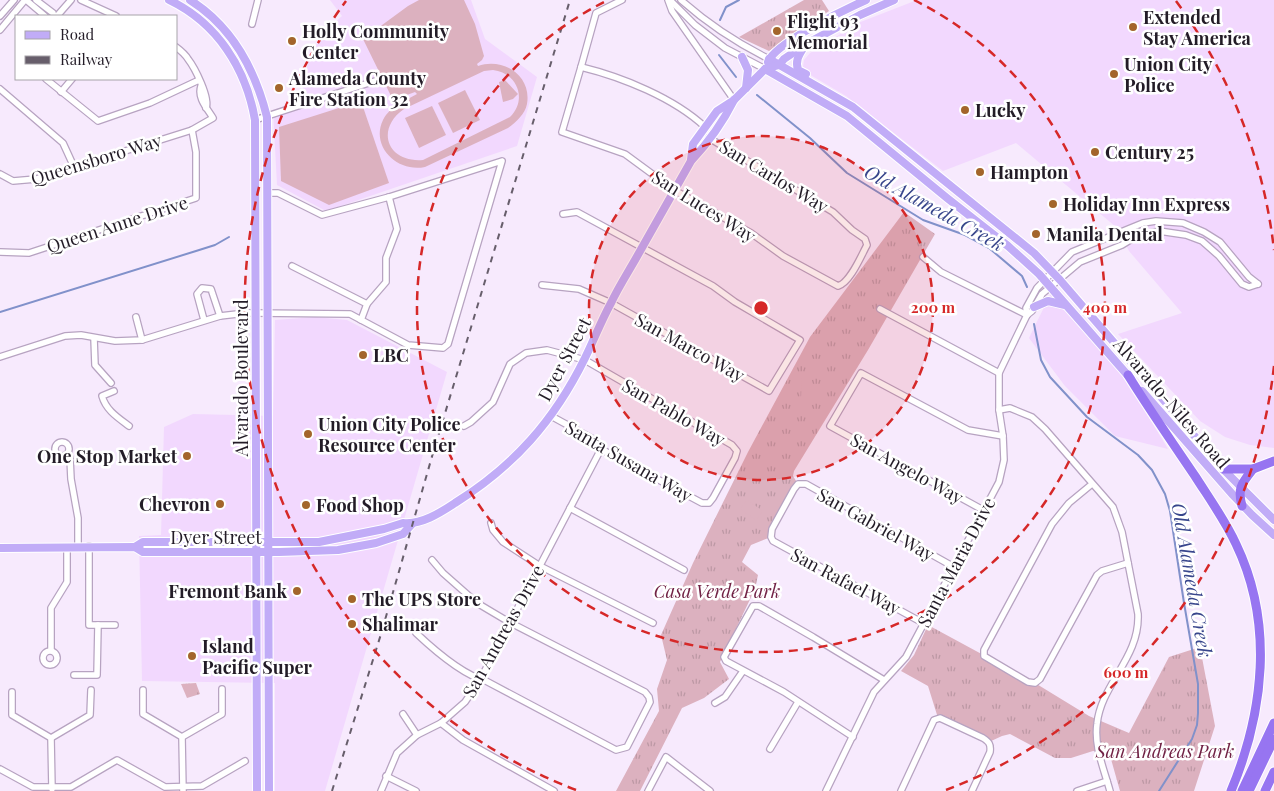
<svg xmlns="http://www.w3.org/2000/svg" width="1274" height="791" font-family="'Playfair Display',serif">
  <defs>
    <pattern id="grass-tufts" width="24" height="20" patternUnits="userSpaceOnUse" patternTransform="scale(1.25)"><rect width="24" height="20" fill="#dcb1bf"/><path d="M3 7l-1-3M5 7V3M7 7l1-3M15 17l-1-3M17 17v-4M19 17l1-3" fill="none" stroke="#bc98a4"/></pattern>
  </defs>
  <rect width="100%" height="100%" fill="#f7eafd"/>
  <g fill="#f2d8fe">
    <path d="M330,0H471L485,39L537,77L517,146L326,211L277,185L273,110L300,101L309,57L324,32L342,16Z"/>
    <path d="M917,0H1274V448L1250,445L1225,437L1200,421L1118,334L1182,313L1129,251L1116,227L1016,143L943,171L846,96L807,73L803,67L804,60L810,53L858,23Z"/>
    <path d="M1052,291L1114,364L1131,388L1168,449L1115,436L1065,386L1029,338Z"/>
    <path d="M315,317L347,320L447,372L325,791H275V683L142,681L139,536L161,535L164,427L193,414L273,416L275,320Z"/>
  </g>
  <g fill="url(#grass-tufts)">
    <path d="M804,0H822L829,11L769,51L739,37Z"/>
    <path d="M904,212L935,234L868,350L794,471L793,476L798,484L771,537L751,545L742,562L758,575L755,589L720,662L729,679L704,698L682,708L640,791H616L659,711L657,689L667,660L661,635L693,563L748,452L810,337Z"/>
    <path d="M928,625L1035,683L1089,716L1129,733L1169,657L1200,647L1215,726L1194,791H1120L1109,752L1093,751L1071,758H1055L1010,734L1002,736L989,742L938,718L928,686L901,671L914,655Z"/>
    <path d="M196,683L200,694L187,698L181,684Z"/>
  </g>
  <g fill="#dcb1bf" fill-rule="evenodd">
    <path d="M419,0H464L475,24L484,56L482,60L477,64L478,66C502,57 532,75 527,104C525,114 516,122 508,128L425,167C398,173 370,147 383,120C391,105 405,101 417,94L415,92L396,99L392,98L363,39L408,6ZM493,70C517,73 528,99 510,117L423,160C387,163 375,129 404,109L484,71Z"/>
    <path d="M505,80L518,94L513,99L503,102L499,82Z"/>
    <path d="M465,90L480,120L453,133L438,103Z"/>
    <path d="M361,101L389,183L329,205L281,181L279,127Z"/>
    <path d="M432,106L446,135L419,148L405,118Z"/>
    <path d="M802,376H811V385H819V398H801Z"/>
    <path d="M747,500L763,511L756,520L740,509Z"/>
  </g>
  <g fill="none" stroke-linecap="round" stroke-linejoin="round">
    <g stroke="#8191ca" stroke-width="2">
      <path d="M720,20L726,7L739,0"/>
      <path d="M719,55L736,77"/>
      <path d="M757,95L810,138L847,173L923,220L965,235L989,248L1022,276L1027,287"/>
      <path d="M0,312L196,251L215,245L229,237"/>
      <path d="M1034,324L1041,360L1050,377L1087,417L1138,455L1152,470L1165,494L1170,511L1184,603L1198,684V713L1197,725L1192,739L1159,791"/>
    </g>
    <g stroke="#b7a3c1" stroke-width="8">
      <g id="minor">
        <path d="M26,0L45,16"/>
        <path d="M36,0L53,13L54,16"/>
        <path d="M81,0L116,16"/>
        <path d="M668,0L672,11L734,100"/>
        <path d="M670,0L695,25L725,48L765,69"/>
        <path d="M681,0C708,24 737,43 769,59"/>
        <path d="M0,16L14,0"/>
        <path d="M57,16L71,0"/>
        <path d="M252,24L258,0"/>
        <path d="M0,30L25,0"/>
        <path d="M176,47C180,50 185,54 188,59C195,68 210,98 206,108"/>
        <path d="M581,67L596,13L622,0"/>
        <path d="M46,79L98,121L150,103L199,80"/>
        <path d="M0,89L63,143L74,167"/>
        <path d="M61,92L72,79"/>
        <path d="M255,120L378,80"/>
        <path d="M705,127C674,98 622,77 581,67L562,132L625,154L674,190L751,233L783,256L838,286C850,283 861,256 867,245L865,239L852,230L833,212L709,138"/>
        <path d="M0,174L13,181L36,179L192,130L213,118C207,108 197,98 201,86"/>
        <path d="M0,252L29,253L196,198V152L192,130"/>
        <path d="M923,257L941,272L1027,315"/>
        <path d="M292,266L367,304L386,282V258L397,229L389,197"/>
        <path d="M542,285L579,289L611,303L769,391L800,340L735,302L713,286L577,212L563,214"/>
        <path d="M880,309L999,373"/>
        <path d="M1027,315L1026,308L1037,288L1072,252L1143,223L1156,221L1183,223L1204,232L1220,242L1249,277L1258,284"/>
        <path d="M136,317L142,340"/>
        <path d="M204,320L197,294L202,288L211,289L220,316"/>
        <path d="M361,320L367,304"/>
        <path d="M94,338L95,365L111,383"/>
        <path d="M0,357L65,336L81,335L115,341L142,340L220,316L246,313L350,314L408,345L443,348L448,344L502,161L389,197L322,215L278,193H267"/>
        <path d="M114,391L102,396C106,410 117,417 129,426"/>
        <path d="M999,410L1010,408L1032,417L1045,429L1113,507L1122,532L1138,614C1140,658 1101,684 1097,724C1094,747 1104,769 1110,791"/>
        <path d="M464,426L471,422L493,402L510,364L526,353L547,350L585,360L732,445L737,451L735,458L713,498L709,503H702L601,449L595,440L551,416"/>
        <circle cx="62" cy="449" r="7"/>
        <path d="M68,454L70,458L71,479L78,518V546"/>
        <path d="M1092,484L1069,503L1052,524L984,650V656L1028,682L1035,683L1040,679L1097,575L1102,571L1128,563"/>
        <path d="M570,508L684,570"/>
        <path d="M983,510L830,426L861,373L968,430L1003,436"/>
        <path d="M491,523L493,530L503,542L540,566L653,623"/>
        <path d="M89,546V625H115"/>
        <path d="M923,623L773,541L771,537L772,529L794,489L798,484H806L954,567"/>
        <path d="M416,633C433,649 463,675 486,681L616,750L627,747L650,702L649,697L645,692L509,622L477,603L443,573L432,560"/>
        <path d="M51,650V608L67,582V547"/>
        <circle cx="50" cy="658" r="7"/>
        <path d="M74,675H97L98,625"/>
        <path d="M143,690V714L182,737L183,791"/>
        <path d="M12,692V715L51,738L52,789"/>
        <path d="M715,703L725,697L743,671"/>
        <path d="M403,714L417,735"/>
        <path d="M441,723L463,740L554,791"/>
        <path d="M182,737L222,714V689"/>
        <path d="M853,737L784,692L726,661L724,657L753,606H759L813,637L884,680"/>
        <path d="M51,738L90,715L91,690"/>
        <path d="M770,749L798,702"/>
        <path d="M0,769L33,787H71L117,760L165,787L202,786L245,761"/>
        <path d="M386,776L416,791"/>
        <path d="M381,791L397,753L417,735L441,723L465,702L480,680L601,449"/>
        <path d="M648,791L666,757L710,791"/>
        <path d="M826,791L874,692L906,657L999,482L1004,460L1003,436L999,410V373L1027,315L1032,311L1042,294L1080,262L1122,245L1135,237L1159,231L1186,235L1202,241L1219,256L1242,284L1249,287L1258,284"/>
        <path d="M901,791L934,720L940,718L983,738C989,742 991,744 990,752L972,791"/>
        <path d="M1077,791L1107,781"/>
      </g>
    </g>
    <g stroke="#fff" stroke-width="10">
      <g id="major">
        <path d="M169,0C217,23 246,68 255,120L257,791"/>
        <path d="M190,0C233,27 255,69 267,117L269,791"/>
        <path d="M804,47C799,55 795,60 798,70L806,74"/>
        <path d="M742,57L748,70L746,88"/>
        <path d="M769,59L853,107L1034,253L1060,280L1223,469L1274,520"/>
        <path d="M768,62C775,43 846,9 866,0"/>
        <path d="M765,69L847,116L947,198L1008,246L1039,274L1131,379"/>
        <path d="M691,160L693,144L717,111L734,100L765,69L779,65L784,59L806,44L860,15L894,0"/>
        <path d="M1034,307L1048,301L1065,305"/>
        <path d="M1142,391L1233,495L1252,515L1274,535"/>
        <path d="M135,547L143,542H319L384,529L403,523C421,525 440,513 455,503C514,466 554,421 585,358C594,340 601,321 611,303C618,288 627,274 635,260C654,227 672,194 691,161C708,143 723,122 734,100"/>
        <path d="M0,548L135,547L143,552H279L338,550L376,543L403,534L412,524"/>
      </g>
    </g>
    <g stroke="#fff" stroke-width="11">
      <g id="highway">
        <path d="M1128,375C1149,409 1172,442 1195,476C1209,498 1225,520 1236,544C1274,623 1264,712 1231,791"/>
        <path d="M1223,469H1253L1274,461"/>
        <path d="M1242,506C1237,488 1242,483 1253,469"/>
        <path d="M1242,791L1274,723"/>
        <path d="M1249,791L1274,739"/>
        <path d="M1265,791L1274,772"/>
      </g>
    </g>
    <use href="#minor" stroke="#fff" stroke-width="5.5"/>
    <use href="#major" stroke="#c1acf7" stroke-width="8"/>
    <use href="#highway" stroke="#9775f1" stroke-width="9"/>
    <path stroke="#675e6b" stroke-width="2" stroke-dasharray="6 6" stroke-linecap="butt" d="M332,791L381,634L433,453L570,0"/>
  </g>
  <circle cx="761" cy="308" r="172" fill="#d62828" fill-opacity=".12"/>
  <g fill="none" stroke="#d62828" stroke-width="2.5" stroke-dasharray="9 6">
    <circle cx="761" cy="308" r="172"/>
    <path d="M914 0A344 344 0 1 1 608 0"/>
    <path d="M1274 366A516 516 0 0 1 946 790M576 790A516 516 0 0 1 346 1M1176 1A516 516 0 0 1 1274 250"/>
  </g>
  <g fill="#a3652b" stroke="#fff" stroke-width="2">
    <circle cx="1133" cy="27" r="5"/>
    <circle cx="777" cy="31" r="5"/>
    <circle cx="292" cy="41" r="5"/>
    <circle cx="1114" cy="74" r="5"/>
    <circle cx="279" cy="88" r="5"/>
    <circle cx="965" cy="110" r="5"/>
    <circle cx="1095" cy="152" r="5"/>
    <circle cx="980" cy="172" r="5"/>
    <circle cx="1053" cy="204" r="5"/>
    <circle cx="1036" cy="234" r="5"/>
    <circle cx="363" cy="355" r="5"/>
    <circle cx="308" cy="434" r="5"/>
    <circle cx="187" cy="456" r="5"/>
    <circle cx="220" cy="504" r="5"/>
    <circle cx="306" cy="505" r="5"/>
    <circle cx="297" cy="591" r="5"/>
    <circle cx="352" cy="599" r="5"/>
    <circle cx="352" cy="624" r="5"/>
    <circle cx="192" cy="656" r="5"/>
  </g>
  <g text-anchor="middle" dominant-baseline="central" stroke-width="5" stroke-linejoin="round" paint-order="stroke">
    <g font-size="18" font-weight="bold" fill="#231c27" stroke="#fff" text-anchor="start">
      <text x="1143" y="17">Extended<tspan x="1143" dy="21">Stay America</tspan></text>
      <text x="787" y="21">Flight 93<tspan x="787" dy="21">Memorial</tspan></text>
      <text x="302" y="31">Holly Community<tspan x="302" dy="21">Center</tspan></text>
      <text x="1124" y="64">Union City<tspan x="1124" dy="21">Police</tspan></text>
      <text x="289" y="78">Alameda County<tspan x="289" dy="21">Fire Station 32</tspan></text>
      <text x="975" y="110">Lucky</text>
      <text x="1105" y="152">Century 25</text>
      <text x="990" y="172">Hampton</text>
      <text x="1063" y="204">Holiday Inn Express</text>
      <text x="1046" y="234">Manila Dental</text>
      <text x="373" y="355">LBC</text>
      <text x="318" y="424">Union City Police<tspan x="318" dy="21">Resource Center</tspan></text>
      <text x="177" y="456" text-anchor="end">One Stop Market</text>
      <text x="210" y="504" text-anchor="end">Chevron</text>
      <text x="316" y="505">Food Shop</text>
      <text x="287" y="591" text-anchor="end">Fremont Bank</text>
      <text x="362" y="599">The UPS Store</text>
      <text x="362" y="624">Shalimar</text>
      <text x="202" y="646">Island<tspan x="202" dy="21">Pacific Super</tspan></text>
    </g>
    <g font-size="18" fill="#231c27" stroke="#fff">
      <text transform="translate(96 159) rotate(-17)">Queensboro Way</text>
      <text transform="translate(774 176) rotate(31)">San Carlos Way</text>
      <text transform="translate(704 206) rotate(32)">San Luces Way</text>
      <text transform="translate(117 224) rotate(-18)">Queen Anne Drive</text>
      <text transform="translate(690 347) rotate(29)">San Marco Way</text>
      <text transform="translate(564 359) rotate(-62)">Dyer Street</text>
      <text transform="translate(241 378) rotate(-90)">Alvarado Boulevard</text>
      <text transform="translate(1172 403) rotate(49)">Alvarado-Niles Road</text>
      <text transform="translate(674 412) rotate(30)">San Pablo Way</text>
      <text transform="translate(629 461) rotate(30)">Santa Susana Way</text>
      <text transform="translate(907 468) rotate(29)">San Angelo Way</text>
      <text transform="translate(876 524) rotate(29)">San Gabriel Way</text>
      <text x="216" y="537">Dyer Street</text>
      <text transform="translate(956 562) rotate(-62)">Santa Maria Drive</text>
      <text transform="translate(846 581) rotate(28)">San Rafael Way</text>
      <text transform="translate(503 631) rotate(-61)">San Andreas Drive</text>
    </g>
    <g font-size="18" font-style="italic" fill="#712245" stroke="#fff">
      <text x="717" y="591">Casa Verde Park</text>
      <text x="1165" y="751">San Andreas Park</text>
    </g>
    <g font-size="19" font-style="italic" fill="#38468c" stroke="#fff">
      <text transform="translate(935 207) rotate(29)">Old Alameda Creek</text>
      <text transform="translate(1193 580) rotate(80)">Old Alameda Creek</text>
    </g>
  </g>
  <circle cx="761" cy="308" r="8" fill="#d62828" stroke="#fff" stroke-width="2.5"/>
  <g font-size="15" text-anchor="middle" font-weight="bold" fill="#d62828" stroke="#fff" stroke-width="5" stroke-linejoin="round" paint-order="stroke">
    <text x="933" y="313">200 m</text>
    <text x="1105" y="313">400 m</text>
    <text x="1126" y="678">600 m</text>
  </g>
  <rect x="15" y="15" width="162" height="65" fill="#ffffff" stroke="#a7a4a9"/>
  <rect x="25" y="31" width="25" height="8" fill="#c1acf7" stroke="#a7a4a9"/>
  <text x="60" y="40" font-size="15" fill="#231c27">Road</text>
  <rect x="25" y="56" width="25" height="8" fill="#675e6b" stroke="#a7a4a9"/>
  <text x="60" y="65" font-size="15" fill="#231c27">Railway</text>
</svg>
